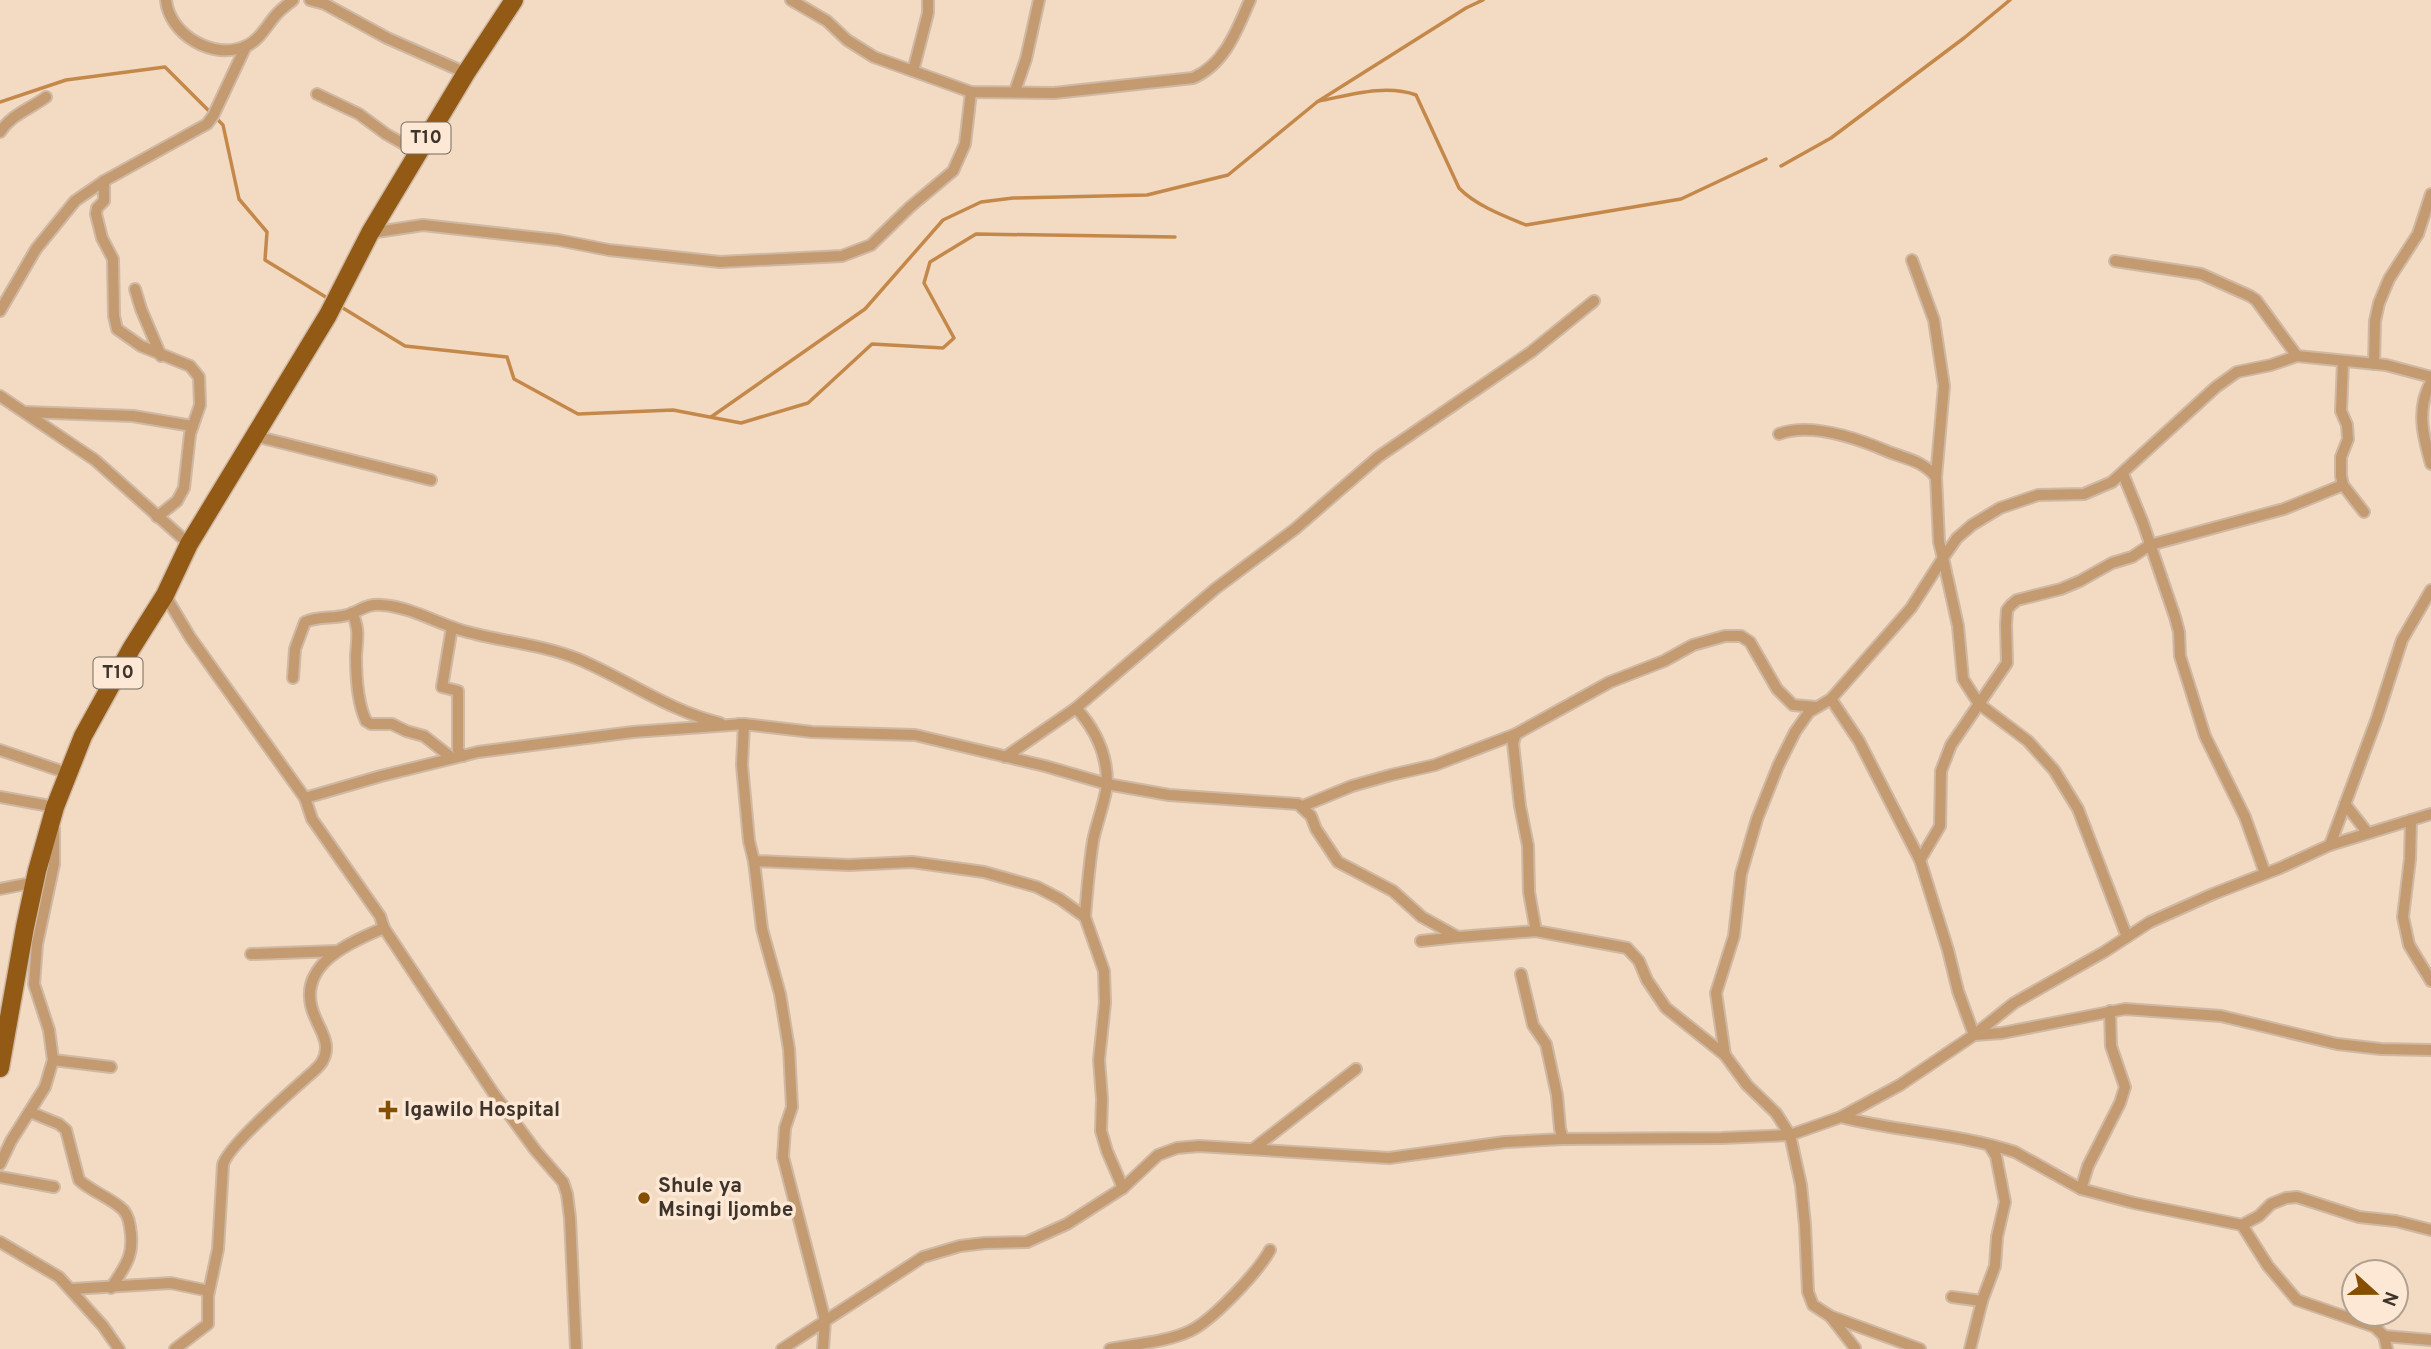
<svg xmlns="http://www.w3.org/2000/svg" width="2431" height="1349" font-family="Overpass,sans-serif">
  <rect width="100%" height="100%" fill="#f3dac2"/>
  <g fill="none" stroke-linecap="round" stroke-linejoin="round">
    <g stroke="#c4894a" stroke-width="3.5">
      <path d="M1319,101C1350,95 1386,84 1416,95L1459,188C1475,205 1504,216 1526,225L1681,199L1766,159"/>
      <path d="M0,102L66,80L165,67L223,125L239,199L267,232L265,260L329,299"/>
      <path d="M1781,166L1831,138L1964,38L2010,0"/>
      <path d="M338,305L405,346L507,357L514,379L578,414L673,410L741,423L808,403L872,344L943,348L954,338L924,283L930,262L976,234L1175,237"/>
      <path d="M711,417L865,309L943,220L981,202L1013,198L1147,195L1228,175L1317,102L1466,8L1483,0"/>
    </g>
    <g stroke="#cfb9a4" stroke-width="14">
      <g id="minor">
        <path d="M166,0C169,34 213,61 246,46C259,41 267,25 276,15C281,9 287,5 293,0"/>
        <path d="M310,0L325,4L387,38L466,73"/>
        <path d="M791,0L827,21L847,40L874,57L971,92L1054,93L1193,78C1225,64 1237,30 1250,0"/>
        <path d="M913,71L928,13V0"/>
        <path d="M1015,91L1026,59L1039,0"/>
        <path d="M317,94L359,114L386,134L418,152"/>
        <path d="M0,132C12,114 30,109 46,97"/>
        <path d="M104,181V201L97,208L96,214L102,238L113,259L114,316L117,329L141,346L190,366L199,377L200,405L190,434L184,488L177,501L157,517"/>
        <path d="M370,233L423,225L558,240L609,250L720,262L842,256L871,245L910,207L953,171L965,144L971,92"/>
        <path d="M1912,260L1934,320L1944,386L1936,477L1939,542L1943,558L1911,608L1831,699L1859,741L1920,860L1948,950L1958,991L1974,1035L2002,1033L2125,1009L2221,1016L2337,1044L2381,1049L2431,1050"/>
        <path d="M2115,261L2201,274L2250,296L2256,300L2297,356"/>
        <path d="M135,289L141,309L161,356"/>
        <path d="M0,311L36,249L75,201L104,181L207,124L213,116L246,46"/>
        <path d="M2343,362L2341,411L2347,425L2348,439L2341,457V476L2343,485L2364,512"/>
        <path d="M2374,364L2375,321L2379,303L2389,279L2418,234L2431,194"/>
        <path d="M2431,382C2416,409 2423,436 2431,464"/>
        <path d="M0,396L95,460L189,544"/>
        <path d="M25,412L133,416L192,426"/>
        <path d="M1779,434C1811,422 1859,439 1889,452C1907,459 1923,461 1936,477"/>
        <path d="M255,436L431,480"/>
        <path d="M2123,474L2143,523L2175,617L2179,632L2180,656L2205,736L2245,817L2265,873"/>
        <path d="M165,595L190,637L305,798L312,819L380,916L384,928L494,1094L536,1151L563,1182L567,1194L570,1218L576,1349"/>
        <path d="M352,613C360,629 357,639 356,656C356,677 357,702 366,721L371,724H392L406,731L424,736L452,758"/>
        <path d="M452,627L442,687L458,691V750L463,756"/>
        <path d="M293,678L295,649L305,622C318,616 333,619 347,615C360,611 368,603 382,605C411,607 436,623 464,631C502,642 541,644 578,659C626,679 669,711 720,723"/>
        <path d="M1076,708C1095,729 1107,753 1107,782C1107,797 1096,824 1093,841C1089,866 1087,891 1085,917"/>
        <path d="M739,724H744L742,765L749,841L754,861L762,929L780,994L789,1049L792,1107L785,1128L783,1157L825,1320L823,1349"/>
        <path d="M0,750L67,773"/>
        <path d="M1005,757L1076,708L1215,589L1295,529L1378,457L1531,352L1594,301"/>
        <path d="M0,797L55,807L54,812"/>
        <path d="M305,798L381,776L478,752L633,732L744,724L812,732L915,735L1045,766L1107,784L1169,795L1298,804L1311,816L1316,829L1338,862L1393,891L1422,917L1458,937L1536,931L1627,948L1639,961L1647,980L1666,1008L1725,1055L1747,1085L1776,1113L1790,1135L1801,1185L1805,1225L1808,1292L1813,1305L1830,1316L1920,1349"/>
        <path d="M2345,804L2367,832"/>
        <path d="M1303,806L1352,786L1391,775L1435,765L1516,734"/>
        <path d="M2411,820L2410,859L2403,917L2409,945L2431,981"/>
        <path d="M2330,845L2377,718L2402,640L2431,590"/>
        <path d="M1920,860L1940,826L1941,771L1951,745L2007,663L2006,625L2007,610L2011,605L2017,600L2061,589L2080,581L2112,563L2132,557L2150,545L2284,509L2343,485"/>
        <path d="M754,861L849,865L912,862L984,872L1037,887L1060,899L1085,917L1104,971L1105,1003L1099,1060L1102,1099L1101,1131L1107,1151L1123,1188"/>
        <path d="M0,889L36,882"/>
        <path d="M1536,931L1529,892L1528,846L1520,806L1513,743L1516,734L1610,682L1664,661L1693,645L1725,636H1741L1750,642L1777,689L1793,705L1816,707"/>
        <path d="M2127,937L2078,809L2054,770L2028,741L1979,704L1963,679L1958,626L1943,558L1957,538L1972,525L2000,508L2038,495L2084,494L2112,482L2216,387L2237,372L2271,365L2297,356L2386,365L2431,377"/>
        <path d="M1421,941L1458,937"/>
        <path d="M251,954L337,951"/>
        <path d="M1521,974L1533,1025L1546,1044L1557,1095L1560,1129L1563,1139"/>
        <path d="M1725,1055L1716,993L1734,936L1741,874L1757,819L1778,766L1795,732L1809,712L1831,699"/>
        <path d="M53,1060L111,1067"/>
        <path d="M30,1112L59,1124L66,1130L79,1180C91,1191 108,1197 120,1207C127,1212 129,1219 130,1227C135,1255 126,1265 111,1288"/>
        <path d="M1841,1117C1898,1132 1958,1133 2015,1152L2081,1189L2134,1203L2242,1225L2268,1266L2297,1300L2375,1327L2384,1336L2387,1349"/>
        <path d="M1253,1149L1356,1069"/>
        <path d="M0,1164L11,1141L45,1087L53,1060L49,1030L34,984L37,944L54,864V828"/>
        <path d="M0,1177L54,1187"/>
        <path d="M2081,1189L2088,1166L2120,1103L2125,1087L2111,1046L2110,1011"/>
        <path d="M2242,1225L2259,1216L2271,1204L2286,1198L2297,1197L2359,1217L2396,1221L2431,1230"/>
        <path d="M0,1242L59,1277L103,1326L119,1349"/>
        <path d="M72,1289L171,1283L209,1291"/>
        <path d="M1952,1297L1982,1301"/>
        <path d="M1830,1316L1855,1348"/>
        <path d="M2384,1336L2431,1340"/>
        <path d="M175,1349L208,1324V1296L218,1249L223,1165C226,1148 290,1092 307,1077C313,1072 318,1068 322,1062C332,1045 321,1032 315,1017C293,967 347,943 384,928"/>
        <path d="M782,1349L923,1257L960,1246L985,1243L1027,1242L1067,1224L1123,1188L1158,1155L1177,1148L1199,1146L1389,1158L1505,1142L1563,1139L1722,1138L1790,1135L1841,1117L1900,1085L1974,1035L2014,1003L2104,952L2150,922L2213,894L2280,868L2330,845L2431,814"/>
        <path d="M1110,1349C1135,1344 1167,1342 1190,1331C1213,1320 1258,1272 1270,1250"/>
        <path d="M1970,1349L1982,1301L1995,1266L1997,1237L2005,1202L1996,1156L1989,1145"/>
      </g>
    </g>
    <g stroke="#cfb9a4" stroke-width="21">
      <path id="trunk" d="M0,1068L25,927L37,871L55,807L83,736L131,649L165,595L189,544L328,315L370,233L466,73L514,0"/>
    </g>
    <use href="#minor" stroke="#c49a71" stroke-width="10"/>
    <use href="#trunk" stroke="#925a15" stroke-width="18"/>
  </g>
  <g fill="#864f00" stroke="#fce8d4" stroke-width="2.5">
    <path d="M384.5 1099.5h7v7h7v7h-7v7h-7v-7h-7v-7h7z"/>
    <circle cx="644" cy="1198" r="7"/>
  </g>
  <g text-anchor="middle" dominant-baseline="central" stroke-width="7" stroke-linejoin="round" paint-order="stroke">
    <g fill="#fce8d4" stroke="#776a5e" stroke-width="2">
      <rect x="401.5" y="122.5" width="49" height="31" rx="5"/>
      <rect x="93.5" y="657.5" width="49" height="31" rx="5"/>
    </g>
    <g font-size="19" font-weight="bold" fill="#3e342b">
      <text x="426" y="138">T10</text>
      <text x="118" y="673">T10</text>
    </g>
    <g font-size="21" font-weight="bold" fill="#3e342b" stroke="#fce8d4" text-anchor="start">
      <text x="404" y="1110">Igawilo Hospital</text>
      <text x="658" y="1186">Shule ya<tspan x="658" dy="24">Msingi Ijombe</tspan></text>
    </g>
  </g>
  <g transform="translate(2375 1293) rotate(111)"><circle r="33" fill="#fce8d4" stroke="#b0a090" stroke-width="2"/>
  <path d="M0-5L12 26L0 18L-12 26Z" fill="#864f00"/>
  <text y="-10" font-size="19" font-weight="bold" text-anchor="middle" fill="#3e342b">N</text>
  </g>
</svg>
